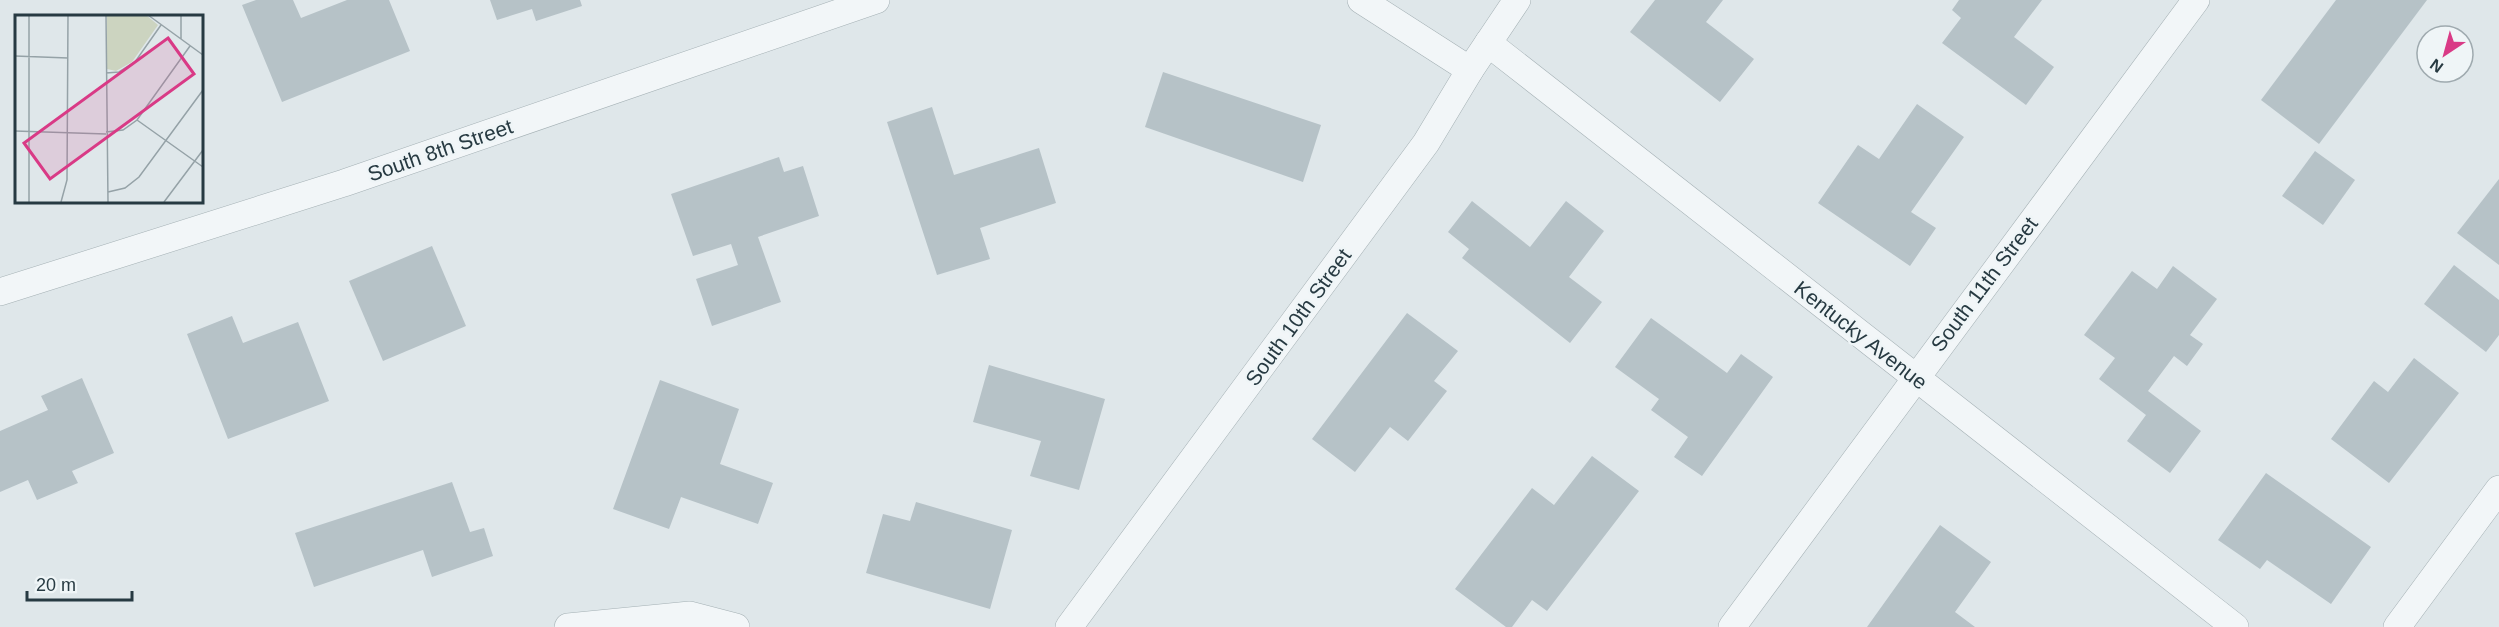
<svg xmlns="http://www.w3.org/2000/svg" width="2499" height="627" font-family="Helvetica,sans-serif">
  <rect width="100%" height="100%" fill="#dfe7ea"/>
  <g fill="#b6c2c7">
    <path d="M256,0H293L301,18L347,0H389L410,51L282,102L242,5Z"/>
    <path d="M490,0H580L582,6L536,21L532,9L497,20Z"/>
    <path d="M1655,0H1723L1706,22L1754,59L1720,102L1630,32Z"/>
    <path d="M1959,0H2042L2014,37L2054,67L2026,105L1942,43L1961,18L1952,10Z"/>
    <path d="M2336,0H2427L2319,144L2261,100Z"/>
    <path d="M1163,72L1321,125L1303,182L1145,127Z"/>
    <path d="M1917,104L1964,137L1911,212L1936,228L1910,266L1818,203L1858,145L1879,159Z"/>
    <path d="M932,107L954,175L1039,148L1056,203L980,228L990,259L937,275L887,122Z"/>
    <path d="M2315,151L2355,180L2323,225L2282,196Z"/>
    <path d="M779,157L784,172L803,166L819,216L758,237L781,302L712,326L696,279L738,265L731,244L693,256L671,194Z"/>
    <path d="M2499,179V265L2457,233Z"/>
    <path d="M1472,201L1530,247L1566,201L1604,231L1569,277L1602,302L1570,343L1462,258L1469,249L1448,232Z"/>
    <path d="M432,246L466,326L383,361L349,281Z"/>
    <path d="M2454,265L2499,300V335L2486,352L2424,304Z"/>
    <path d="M2173,266L2217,299L2190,335L2203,344L2187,366L2174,356L2148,391L2201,431L2170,473L2127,441L2146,415L2099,379L2115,358L2084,335L2132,271L2157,289Z"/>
    <path d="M1407,313L1458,351L1434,381L1447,391L1408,441L1390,427L1355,472L1312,439Z"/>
    <path d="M232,316L243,343L298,322L329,401L228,439L187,334Z"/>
    <path d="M1651,318L1727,373L1741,354L1773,377L1702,476L1674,457L1688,437L1651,410L1659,399L1615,367Z"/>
    <path d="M2414,358L2459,393L2389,483L2331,439L2374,381L2388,392Z"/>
    <path d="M989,365L1105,399L1079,490L1030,476L1041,441L973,422Z"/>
    <path d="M82,378L114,453L72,471L78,483L37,500L28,480L0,492V431L48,410L41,396Z"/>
    <path d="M660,380L739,409L720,464L773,483L758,524L681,497L669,529L613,509Z"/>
    <path d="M1592,456L1639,491L1547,611L1532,600L1512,627H1506L1455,589L1532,488L1554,505Z"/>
    <path d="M2266,473L2371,547L2331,604L2267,560L2260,569L2218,540Z"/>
    <path d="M452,482L470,532L484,528L493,556L432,577L423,550L314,587L295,533Z"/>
    <path d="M916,502L1012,530L990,609L866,573L883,514L910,521Z"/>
    <path d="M1940,525L1991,562L1955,612L1975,627H1867Z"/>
  </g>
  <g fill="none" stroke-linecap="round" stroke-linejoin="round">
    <g stroke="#a4b0b4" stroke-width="28">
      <g id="minor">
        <path d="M1361,0L1470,70"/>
        <path d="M1488,43L2235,627"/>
        <path d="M0,292L344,183L876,0"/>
        <path d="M568,627L690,615L736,627"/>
        <path d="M1069,627L1426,143L1470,70L1517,0"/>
        <path d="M1732,627L2196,0"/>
        <path d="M2397,627L2499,489"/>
      </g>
    </g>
    <use href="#minor" stroke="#f2f6f8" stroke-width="27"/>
  </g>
  <g text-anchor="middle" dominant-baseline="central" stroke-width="5" stroke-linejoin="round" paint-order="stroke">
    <g font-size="21" fill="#273a42" stroke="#eff5f7">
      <text transform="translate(440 150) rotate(-19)">South 8th Street</text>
      <text transform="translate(1984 284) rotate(-53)">South 11th Street</text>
      <text transform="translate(1298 317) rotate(-54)">South 10th Street</text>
      <text transform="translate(1861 335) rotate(38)">Kentucky Avenue</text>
    </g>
  </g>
  <g transform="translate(15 15)">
    <rect width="188" height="188" fill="#dfe7ea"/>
    <path d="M92,0H131L143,10L117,47L101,56L92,54Z" fill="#ccd4c0"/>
    <path fill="none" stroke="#95a2a7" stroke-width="1.5" d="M14,0V187M91,0L93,187M133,0L188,40M166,0V24M0,41L53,43M91,58L104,57L120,47L146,10M122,105L188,152M0,116L91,119M91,117L108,115L122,105L175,31M93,177L110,173L124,162L188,75M46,187L52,165L53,0M149,187L188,135"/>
    <path fill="#d93a86" fill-opacity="0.15" stroke="#d93a86" stroke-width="3" d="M153,23L179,59L35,164L9,128Z"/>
    <rect width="188" height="188" fill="none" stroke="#273a42" stroke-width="3"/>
  </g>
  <g transform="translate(2445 54) rotate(216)"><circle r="28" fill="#eff5f7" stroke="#9faaaf" stroke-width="1.5"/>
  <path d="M0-4.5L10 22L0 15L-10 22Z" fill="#d93a86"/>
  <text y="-9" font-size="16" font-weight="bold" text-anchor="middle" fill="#273a42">N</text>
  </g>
  <path d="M27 591v9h105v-9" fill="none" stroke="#273a42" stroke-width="3"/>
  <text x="36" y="591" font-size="18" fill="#273a42" stroke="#eff5f7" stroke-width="4.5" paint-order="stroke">20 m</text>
</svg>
